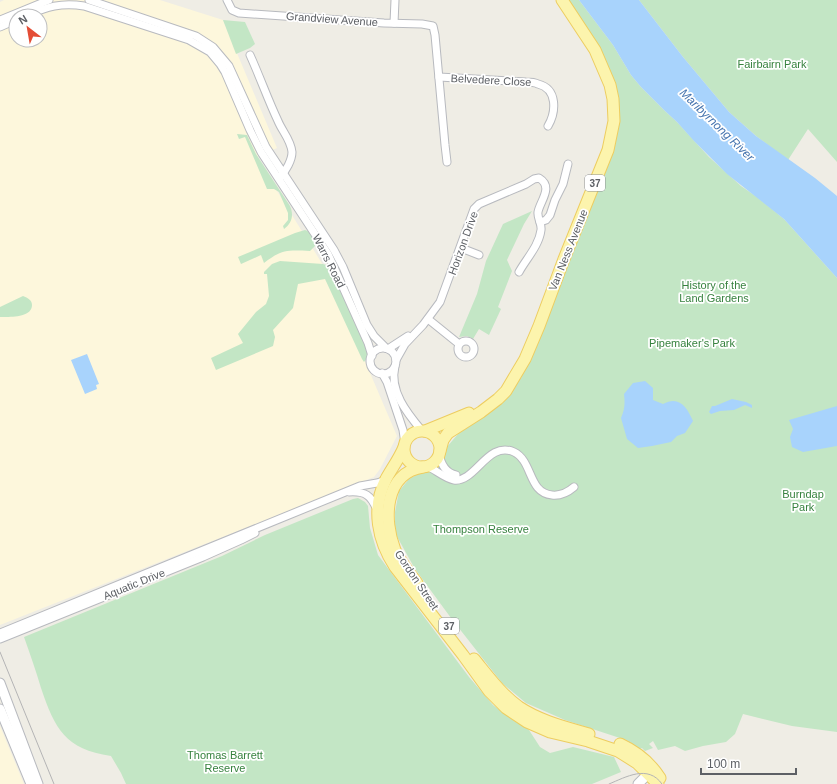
<svg xmlns="http://www.w3.org/2000/svg" width="837" height="784" font-family="Arial,sans-serif">
  <rect width="100%" height="100%" fill="#efede5"/>
  <g fill="#fdf7dc" fill-rule="evenodd">
    <path d="M4,0H160L223,20L277,148L256,157L326,270L397,436L380,469L374,477L0,625V2ZM16,16H40V40H16Z"/>
    <path d="M0,726L24,784H0Z"/>
  </g>
  <g fill="#c3e6c5">
    <path d="M566,0H579L613,45L631,75L641,87L665,111L677,122L709,157L741,186L757,197L784,219L837,278V732L792,726L743,714L735,734L726,742L703,746L685,751L675,746L658,750L653,741L649,744L653,748L645,751L642,748L640,749L626,740L565,720L526,703L502,683L451,618L415,569L395,533V512L399,491L409,479L438,464L446,448L458,434L500,403L521,378L547,317L580,230L611,158L620,119L615,89L611,73L605,59L595,41Z"/>
    <path d="M639,0H837V162L808,129L788,160L756,136L729,112L683,57Z"/>
    <path d="M223,20L245,22L255,44L250,48L236,54Z"/>
    <path d="M237,134L247,135L256,154L290,206C294,215 292,223 284,229L283,226L288,220V213L279,192L274,189H267L245,137L239,139Z"/>
    <path d="M532,211L524,224L507,260L512,271L498,307L501,309L489,335L479,329L473,339L467,336L459,337L477,294L486,261L503,224Z"/>
    <path d="M305,230L310,232L316,241L315,246L310,251C288,250 282,249 264,263L261,255L241,264L238,257L295,233Z"/>
    <path d="M280,261L323,264L329,266L332,268L362,339C368,347 371,355 364,362L362,359L325,279L298,284L293,308L273,330L275,337L273,346L216,370L211,358L243,343L238,334L256,312L266,304L269,296L267,274H264V272L272,264Z"/>
    <path d="M23,296C28,298 32,300 32,305C32,318 9,317 0,317V307Z"/>
    <path d="M358,498L365,502L368,506L370,528L378,555L469,677L493,705L514,721L529,730L540,747L550,753L573,747L614,757L621,772L592,784H126L121,773L111,756C65,749 55,729 41,688C36,671 30,654 24,637L222,556L265,535L353,499Z"/>
  </g>
  <g fill="#a8d3fc">
    <path d="M579,0H639L683,57L729,112L756,136L815,178L837,196V278L784,219L727,174L694,141L677,122L665,111L641,87L631,75L613,45Z"/>
    <path d="M87,354L99,384L96,385L97,389L85,394L71,360Z"/>
    <path d="M645,381L653,388V400L663,404C679,395 687,407 693,421L685,433L677,436L671,442L652,446L638,448L627,439L621,418C625,409 625,403 624,394L633,383Z"/>
    <path d="M732,399L746,402L752,405V408L745,405L734,410L720,411L711,414L709,412L712,406H715Z"/>
    <path d="M837,406V446L803,452L792,447L790,437L793,429L789,420Z"/>
  </g>
  <g fill="none" stroke-linecap="round" stroke-linejoin="round">
    <g stroke="#b8babf" stroke-width="9">
      <g id="minor">
        <path d="M89,0L196,36L213,47L229,66L266,147L334,250L343,267L367,325L374,336L386,348"/>
        <path d="M227,0L232,10L239,13L384,23L422,24L433,26L435,35L445,145L447,162"/>
        <path d="M25,16C47,7 61,2 84,6L189,40L210,52L220,64L225,72L250,130L261,152L328,254L368,343L372,356"/>
        <path d="M0,20L49,0"/>
        <path d="M394,23L395,0"/>
        <path d="M0,27L16,20"/>
        <path d="M250,55C260,77 268,100 278,121C282,131 291,140 292,152C292,160 286,171 280,177"/>
        <path d="M439,77L526,82C530,82 534,82 538,84C558,89 556,112 548,126"/>
        <path d="M540,222L546,220L550,215L555,200L563,184L568,164"/>
        <path d="M461,248L479,255"/>
        <path d="M428,319L459,344"/>
        <circle cx="466" cy="349" r="8"/>
        <circle cx="383" cy="361" r="13"/>
        <path d="M388,349L408,336"/>
        <path d="M396,360L405,344L423,325L440,302L474,209L479,204L526,184L534,179L539,178C554,187 540,201 538,212C537,218 542,224 541,230C539,246 526,259 519,272"/>
        <path d="M395,366C389,391 407,413 422,431"/>
        <path d="M382,373L387,382L403,430L405,444"/>
        <path d="M439,454C441,464 445,473 456,475"/>
        <path d="M427,466C436,470 444,478 454,480C475,483 488,440 514,452C533,461 528,493 552,495C561,496 567,493 574,487"/>
        <path d="M349,492C365,491 371,495 377,510"/>
        <path d="M0,633L360,486L377,483L386,480"/>
        <path d="M0,639L203,557L241,540L255,533"/>
      </g>
    </g>
    <g stroke="#b8babf" stroke-width="11">
      <g id="tertiary">
        <path d="M0,683L38,784"/>
        <path d="M0,709L31,784"/>
        <path d="M638,784L645,777L649,775"/>
      </g>
    </g>
    <g stroke="#edcd60" stroke-width="13">
      <g id="primary">
        <path d="M425,431L469,413"/>
        <circle cx="422" cy="449" r="18"/>
        <path d="M404,447C399,459 392,468 386,479C371,509 378,541 395,567L463,655L489,691L506,708L527,722L550,732L588,741L618,751L637,763L658,784"/>
        <path d="M440,451L443,440L448,433L481,412L498,399L506,391L525,359L539,326L564,259L608,150L614,121L613,99L610,85L595,50L562,0"/>
        <path d="M417,583C409,572 400,562 395,550C383,520 384,473 423,467"/>
        <path d="M474,659C488,676 501,694 519,707C540,721 565,727 589,734"/>
        <path d="M620,744C637,752 650,762 660,778"/>
      </g>
    </g>
    <use href="#minor" stroke="#fff" stroke-width="7"/>
    <use href="#tertiary" stroke="#fff" stroke-width="9"/>
    <use href="#primary" stroke="#fcf4ad" stroke-width="11"/>
    <g stroke="#b4b4b5" stroke-width="1">
      <path d="M0,652L54,784"/>
      <path d="M609,784C626,777 648,764 662,784"/>
    </g>
  </g>
  <g text-anchor="middle" dominant-baseline="central" stroke-width="3.5" stroke-linejoin="round" paint-order="stroke">
    <g fill="#fff" stroke="#8e9093" stroke-width="1">
      <rect x="585" y="175" width="20" height="16" rx="3"/>
      <rect x="439" y="618" width="20" height="16" rx="3"/>
    </g>
    <g font-size="10" font-weight="bold" fill="#5d6065">
      <text x="595" y="183">37</text>
      <text x="449" y="626">37</text>
    </g>
    <g font-size="11" fill="#5d6065" stroke="#fff">
      <text transform="translate(332 19) rotate(4)">Grandview Avenue</text>
      <text transform="translate(491 80) rotate(3)">Belvedere Close</text>
      <text transform="translate(463 243) rotate(-70)">Horizon Drive</text>
      <text transform="translate(568 250) rotate(-68)">Van Ness Avenue</text>
      <text transform="translate(329 261) rotate(63)">Warrs Road</text>
      <text transform="translate(417 580) rotate(56)">Gordon Street</text>
      <text transform="translate(134 584) rotate(-22)">Aquatic Drive</text>
    </g>
    <g font-size="11" fill="#37823f" stroke="#fff">
      <text x="772" y="64">Fairbairn Park</text>
      <text x="714" y="285">History of the<tspan x="714" dy="13">Land Gardens</tspan></text>
      <text x="692" y="343">Pipemaker's Park</text>
      <text x="803" y="494">Burndap<tspan x="803" dy="13">Park</tspan></text>
      <text x="481" y="529">Thompson Reserve</text>
      <text x="225" y="755">Thomas Barrett<tspan x="225" dy="13">Reserve</tspan></text>
    </g>
    <g font-size="12" font-style="italic" fill="#4473ae" stroke="#fff">
      <text transform="translate(717 125) rotate(44)">Maribyrnong River</text>
    </g>
  </g>
  <g transform="translate(28 28) rotate(329)"><circle r="19" fill="#ffffff" stroke="#bebfc1"/>
  <path d="M0-3L7 15L0 10L-7 15Z" fill="#e44d36"/>
  <text y="-6" font-size="11" font-weight="bold" text-anchor="middle" fill="#5d6065">N</text>
  </g>
  <path d="M701 768v6h95v-6" fill="none" stroke="#5d6065" stroke-width="2"/>
  <text x="707" y="768" font-size="12" fill="#5d6065" stroke="#ffffff" stroke-width="3" paint-order="stroke">100 m</text>
</svg>
